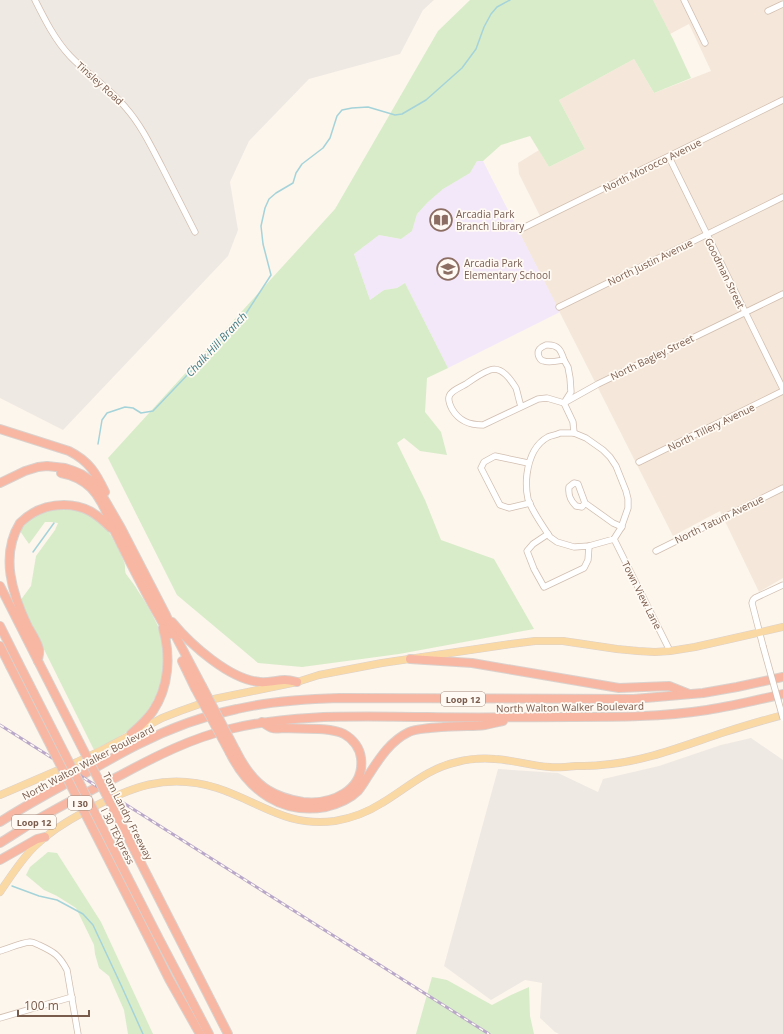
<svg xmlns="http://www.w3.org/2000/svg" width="783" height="1034" font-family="'Open Sans',sans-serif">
  <rect width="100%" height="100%" fill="#fdf6ec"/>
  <path fill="#f5e8da" d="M653,0H783V578L759,592L720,511L673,536L519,232L543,222L519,174L518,163L539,150L549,167L585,149L559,100L634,59L654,93L711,71L689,24L670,34Z"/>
  <g fill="#efe9e4">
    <path d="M0,0H434L423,10L400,54L309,79L249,141L230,182L238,230L228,256L63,430L0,398Z"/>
    <path d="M751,738L783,760V1034H559L555,1032L540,1018L542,983L525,980L491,1000L444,966L498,769L558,773L598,792L603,779L659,766L721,745Z"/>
  </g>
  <path fill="#f3e8fa" d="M477,161H483L560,312L448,368L405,283L397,288L384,290L370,300L354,254L379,235L401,239L412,231L417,214L428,202L443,189L470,173Z"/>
  <g fill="#d8ecc9">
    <path d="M470,0H653L673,39L691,78L654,93L634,59L559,100L585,149L549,167L530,136L501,145L483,161H477L470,173L443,189L428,202L417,214L412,231L401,239L379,235L354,254L370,300L384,290L397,288L405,283L448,368L427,378L425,412L441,432L447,455L420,451L404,438L397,443L425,500L441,540L494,559L534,629L399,654L302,667L258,663L177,595L108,458L335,209L438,31Z"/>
    <path d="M70,508L89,514L103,525L107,529C113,539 120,551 124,562C126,566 124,570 126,574C130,580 135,585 138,591C146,602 152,614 158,626C173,662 160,707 128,731C118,738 105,744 94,750L20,601L31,586L36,556L55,530L58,523L51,522H45L29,544L20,531L28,521L45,510Z"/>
    <path d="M48,852L57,853L101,922L153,1034H128L124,1010L109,976L99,968L95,954L94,945L76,908L57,896L44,890L26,875L30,867Z"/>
    <path d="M432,977L447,980L492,1005L511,995L529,987L530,1016L534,1034H416Z"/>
  </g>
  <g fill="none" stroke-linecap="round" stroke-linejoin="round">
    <g stroke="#a5d3da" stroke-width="1.5">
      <path d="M98,444L102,420L107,413L125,407L133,408L141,413L153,411L193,369L203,360L245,315L271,275L263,244L261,226L265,208L269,199L276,193L293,183L296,173L302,164L323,148L330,138L337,116L342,110L352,108L368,107L395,115L402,114L426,100L462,68L476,49L484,27L491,14L497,7L510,0"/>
      <path d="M33,552L54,523"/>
      <path d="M12,886L39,896L57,900L83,914L93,925L121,985L143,1034"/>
    </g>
    <g stroke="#d1beb0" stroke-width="7">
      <g id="minor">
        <path d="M35,0C45,20 55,40 70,56C88,75 110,88 126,108C141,125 151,146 162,167C173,189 184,210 195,232"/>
        <path d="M684,0L705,43"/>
        <path d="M768,11L783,4"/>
        <path d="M669,157L783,389"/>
        <path d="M521,229L783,100"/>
        <path d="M559,307L783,197"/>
        <path d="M546,345C558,344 561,350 564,360C558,361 549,363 544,361C542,361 540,359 539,357C536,350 541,347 546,345Z"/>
        <path d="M564,360L568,367L570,378L571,392L564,403L573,422L574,433"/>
        <path d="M521,406C519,401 518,394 516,388C511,380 502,366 490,370C482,373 473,379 466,384C461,387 450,391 449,397C448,401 450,405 452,409C459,421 469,425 483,425L538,399L547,398L564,403L598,384L783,294"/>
        <path d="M560,433H574L586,438L603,450L610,457L616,466L626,491L628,499V508L621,528L614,539L589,546L574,547L557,542L550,537L548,534C541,523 532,511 528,499C526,490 526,482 527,474C529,459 535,444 548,437C552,435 557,435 560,433Z"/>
        <path d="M639,462L783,391"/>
        <path d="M528,463L495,456L484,462L481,468L500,505L509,508L530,503"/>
        <path d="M585,503L582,507L576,506C570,500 568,495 569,487L574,483L578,484L585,503L613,523L622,527"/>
        <path d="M548,534L533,544L527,551L534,569L544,587L584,568L588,560L589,546"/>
        <path d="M614,539L670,651"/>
        <path d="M656,551L783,488"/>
        <path d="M763,646L752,603L753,600L755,598L783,585"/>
        <path d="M0,951C10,948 20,943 30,942C34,942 36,944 39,945C54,952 59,955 67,970L78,1034"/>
        <path d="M0,1018L72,997"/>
      </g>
    </g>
    <g stroke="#dad1cd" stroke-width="8">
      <g id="major">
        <path d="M0,795L77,762L102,750L162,718L180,711L214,699L297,682L319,675L382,663L511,644L535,641H563L617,649L638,651L655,652L670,651L695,647L783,627"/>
        <path d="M0,892C11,876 21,860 34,847C49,832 67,821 86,811C130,787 167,772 217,788C258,801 287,828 335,821C352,818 368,812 382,803C407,788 428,768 457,762C469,759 482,758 495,759C514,760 532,766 550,767C558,768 567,767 576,766C584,766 593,766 601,765C645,762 685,745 725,732C744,726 764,720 783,715"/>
      </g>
    </g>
    <g stroke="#dad1cd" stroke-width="10">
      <g id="highway">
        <path d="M0,429L69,451C89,461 96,473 105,492"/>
        <path d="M61,473C72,475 83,480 91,488C103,500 108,518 116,534C130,562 144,591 160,618C163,624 167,629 170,634"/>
        <path d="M0,483L25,471L38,467L47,466L65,468L74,471L81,474L90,480L99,490L121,528L166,615L173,631L202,686"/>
        <path d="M0,586L38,661"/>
        <path d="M172,622C190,644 230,680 260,682C268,683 277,680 285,680C289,680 293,681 297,682"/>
        <path d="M0,626L18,662"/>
        <path d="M0,646L10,666"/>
        <path d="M410,659L472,663L619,688L669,686L689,694"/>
        <path d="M38,661C38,657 40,652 39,649C37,641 32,634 28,627C12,594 0,555 20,523C32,511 48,505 64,505C85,505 97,514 111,528"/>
        <path d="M182,661L195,688"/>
        <path d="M131,734C139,727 147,720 153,711C169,687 171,656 163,628"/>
        <path d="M236,751C244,767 253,781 268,790C279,797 291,800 303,802C331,805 365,791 361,758C360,748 353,739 344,734C330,727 301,729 284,728C281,728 276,729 272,728C269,727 265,724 262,722"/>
        <path d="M230,753C249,791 282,815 326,807C338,804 349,800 358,791C362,786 365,781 368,776C379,759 390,741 409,732C416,729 423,729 430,728C442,727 454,726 467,726C473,726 479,726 485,725C491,724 497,722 503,721"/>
        <path d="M0,822C31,802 63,785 95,768C109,760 123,752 137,745C168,729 203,716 237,709C271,701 305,699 339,698L634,699L703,693L737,687L783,677"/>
        <path d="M0,843C13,835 25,827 38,819C65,804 93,789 121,775C156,756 192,738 230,729C295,713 363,717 429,717C477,718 525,717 572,717C618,717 662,717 707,710C733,706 758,700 783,694"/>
        <path d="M0,860L37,839L45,837"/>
        <path d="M173,926L228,1034"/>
        <path d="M157,935L209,1034"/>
        <path d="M149,939L169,979L200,1034"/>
      </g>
    </g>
    <use href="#minor" stroke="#fff" stroke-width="5.5"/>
    <use href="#major" stroke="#fbd9a5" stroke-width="7"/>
    <use href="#highway" stroke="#f7b7a3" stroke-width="8"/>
    <g stroke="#b9a8c9" stroke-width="3">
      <path id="rail" d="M0,725L489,1034"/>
    </g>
    <use href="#rail" stroke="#fffaf3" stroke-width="1.5" stroke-dasharray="4.5" stroke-linecap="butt"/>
    <g stroke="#d1beb0" stroke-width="7" stroke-linecap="butt">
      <path id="minor-bridge" d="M763,646L783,718"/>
    </g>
    <g stroke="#dad1cd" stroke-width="10" stroke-linecap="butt">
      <g id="highway-bridge">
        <path d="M38,661L173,926"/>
        <path d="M18,662L157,935"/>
        <path d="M10,666L149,939"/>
        <path d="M202,686L236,751"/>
        <path d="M195,688L230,753"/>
      </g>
    </g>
    <use href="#minor-bridge" stroke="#fff" stroke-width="5.5"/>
    <use href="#highway-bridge" stroke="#f7b7a3" stroke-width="8"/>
  </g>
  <defs>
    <g id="library-ring" transform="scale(1.15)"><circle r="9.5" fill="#fffaf3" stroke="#8d6e63" stroke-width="1.5"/><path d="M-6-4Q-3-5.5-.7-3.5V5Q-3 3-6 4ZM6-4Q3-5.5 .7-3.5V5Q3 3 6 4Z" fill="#8d6e63"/></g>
    <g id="school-ring" transform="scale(1.15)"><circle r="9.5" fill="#fffaf3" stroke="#8d6e63" stroke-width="1.5"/><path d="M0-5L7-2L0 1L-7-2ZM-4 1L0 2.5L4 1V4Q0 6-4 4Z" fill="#8d6e63"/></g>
  </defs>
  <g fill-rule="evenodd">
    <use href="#library-ring" x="441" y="220"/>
    <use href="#school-ring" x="448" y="269"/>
  </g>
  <g text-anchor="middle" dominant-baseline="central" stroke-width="3.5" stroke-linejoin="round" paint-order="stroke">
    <g fill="#fffaf3" stroke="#a28b7f" stroke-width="1">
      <rect x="441" y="692" width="44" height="14" rx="3"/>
      <rect x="68" y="796" width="24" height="14" rx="3"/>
      <rect x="12" y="815" width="44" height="14" rx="3"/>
    </g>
    <g font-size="9" font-weight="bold" fill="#7a5c4d">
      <text x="463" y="699">Loop 12</text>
      <text x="80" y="803">I 30</text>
      <text x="34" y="822">Loop 12</text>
    </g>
    <g font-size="10" fill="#7a5c4d" stroke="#fffaf3">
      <text transform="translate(100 83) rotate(42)">Tinsley Road</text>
      <text transform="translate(652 165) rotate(-26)">North Morocco Avenue</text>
      <text transform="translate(650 262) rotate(-26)">North Justin Avenue</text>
      <text transform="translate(725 273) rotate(64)">Goodman Street</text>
      <text transform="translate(652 357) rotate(-26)">North Bagley Street</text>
      <text transform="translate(711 427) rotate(-26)">North Tillery Avenue</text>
      <text transform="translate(719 519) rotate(-26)">North Tatum Avenue</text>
      <text transform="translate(642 595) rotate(63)">Town View Lane</text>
      <text transform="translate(570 707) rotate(-1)">North Walton Walker Boulevard</text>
      <text transform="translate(88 762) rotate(-28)">North Walton Walker Boulevard</text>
      <text transform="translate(128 816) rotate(63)">Tom Landry Freeway</text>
      <text transform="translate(118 836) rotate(63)">I 30 TEXpress</text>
    </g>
    <g font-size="10" fill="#785e54" stroke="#fffaf3" text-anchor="start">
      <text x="456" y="214">Arcadia Park<tspan x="456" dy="12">Branch Library</tspan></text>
      <text x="464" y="263">Arcadia Park<tspan x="464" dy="12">Elementary School</tspan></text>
    </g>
    <g font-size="11" font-style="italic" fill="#437c86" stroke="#fffaf3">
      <text transform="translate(216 344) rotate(-47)">Chalk Hill Branch</text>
    </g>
  </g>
  <path d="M18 1010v6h71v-6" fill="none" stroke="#7a5c4d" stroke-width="2"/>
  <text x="24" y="1010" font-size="12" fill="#7a5c4d" stroke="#fffaf3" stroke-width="3" paint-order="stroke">100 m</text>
</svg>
